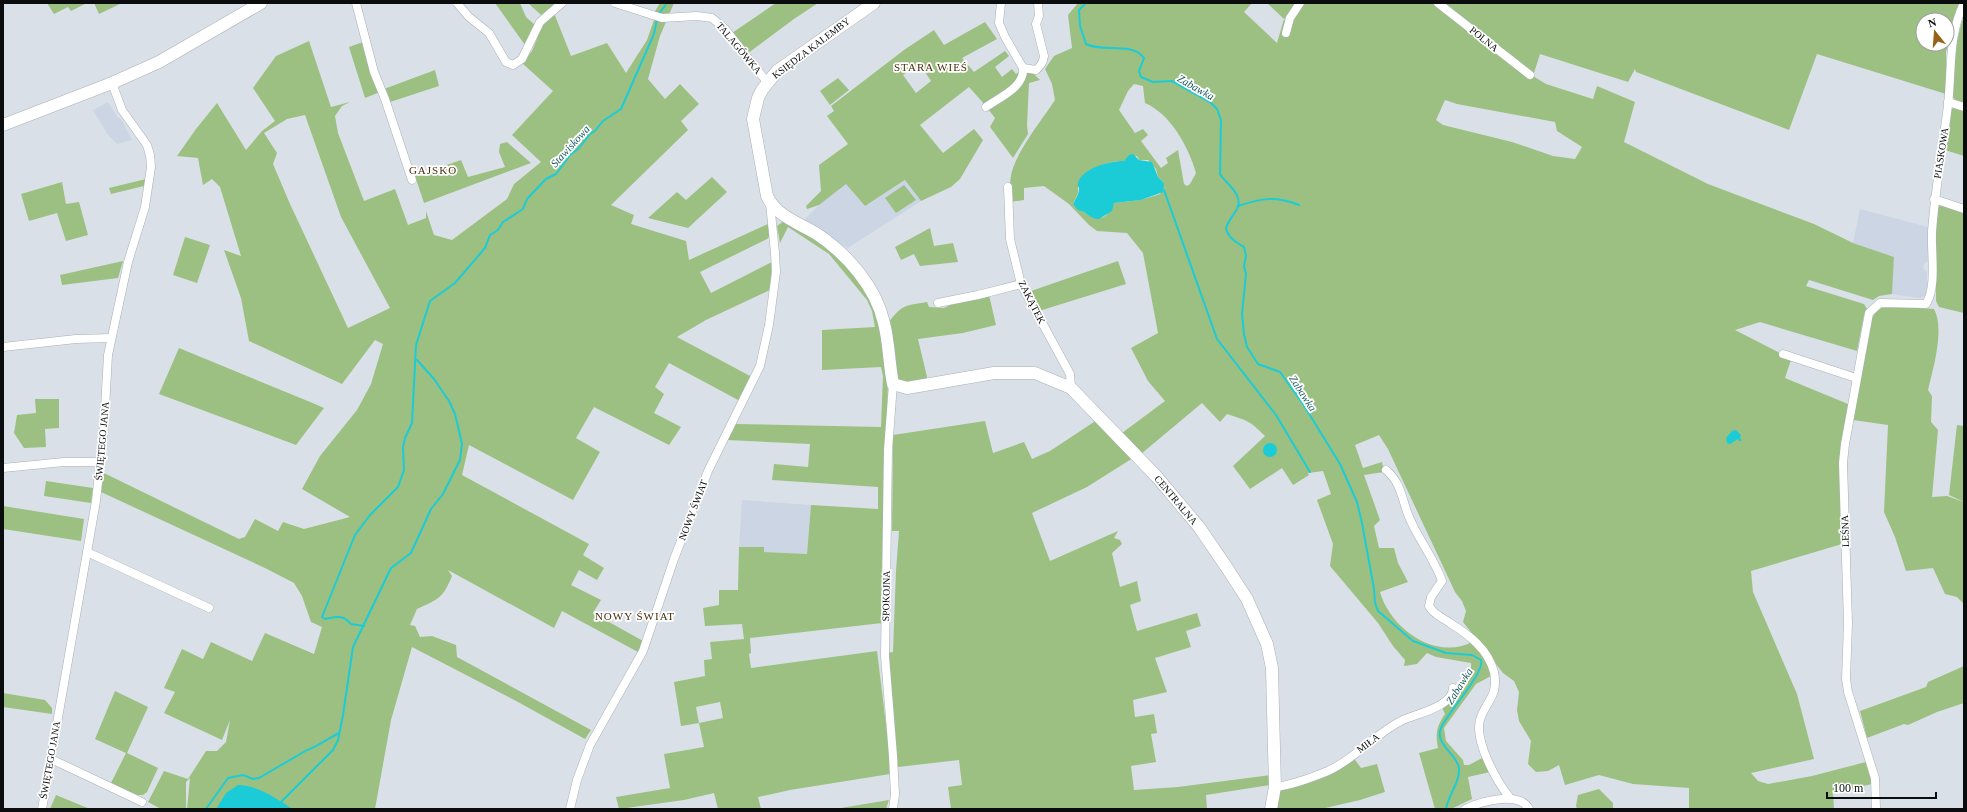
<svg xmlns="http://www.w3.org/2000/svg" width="1967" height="812" font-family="Georgia,serif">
  <rect width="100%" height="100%" fill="#dae0e7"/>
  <g fill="#cbd5e3">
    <path d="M108,102L118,118L121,119L132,140L117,144L108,135L93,110Z"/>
    <path d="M906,180L921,201L848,248L803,221L819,205L846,184L865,206Z"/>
    <path d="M1860,209L1928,227V261L1924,263L1923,268L1927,272V295L1920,298L1892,294L1894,257L1853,243Z"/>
    <path d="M742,500L811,505L807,554L764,552V547H739Z"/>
  </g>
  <g fill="#9cc081" fill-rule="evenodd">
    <path d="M47,3H87L71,11L68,7L54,14Z"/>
    <path d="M94,3H122L99,14Z"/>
    <path d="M495,3H520L526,17L535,25L525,45Z"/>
    <path d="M528,3H556L541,15Z"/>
    <path d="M660,3H674L660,36L648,79L665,99L680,84L699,104L681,121L688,130L611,205L634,215L631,224L686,241L689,260L768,224L770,236L767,239L700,272L711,293L772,262L770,290L706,320L677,337L752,377L740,401L669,363L655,387L664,394L654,413L681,427L669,445L594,407L576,438L600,452L573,500L469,445L462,475L589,544L583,555L604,568L597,580L579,570L571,585L601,600L593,613L643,641L638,652L562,611L554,628L448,570L452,576C443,598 439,599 417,609L410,625L415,626L420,637L432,636L456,645L457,657L591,730L585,739L518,702L412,647L391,720L375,809H187L190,778L186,782V809H161L148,802L164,771L188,779L206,751H217L226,742L230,720L222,740L164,713L175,692L164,688L182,649L203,659L211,642L252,661L265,633L314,654L322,627L311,622L302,596L294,583L265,568L101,492L104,473L239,539L245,537L255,519L278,531L283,522L304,529L350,517L302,489L320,456L357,410L371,384L383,344L375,340L342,384L249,341L241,298L224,250L241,256L220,187L212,179L203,185L198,158L177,156L196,129L217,103L246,150L262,131L275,121L253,88L276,56L309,41L331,107L350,102L342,106L335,116L338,133L364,201L395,189L408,225L426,218V211L434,235L452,240L507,199L514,184L541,162L512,135L553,91L522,63C525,59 529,55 532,51C539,36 540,23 554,13L571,56L607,43L626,73L647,40L656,14L654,13ZM305,115L341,217L390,308L348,328L290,204L273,164L277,153L264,133L287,119Z"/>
    <path d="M776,3H818L794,19L747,54L732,33Z"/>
    <path d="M1078,3H1252L1244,12L1277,43L1284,19L1267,3L1295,4L1284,19L1289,27L1304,3H1959L1946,52V94L1817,54L1789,130L1636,72L1635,69L1628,82L1540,54L1533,76L1546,84L1593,99L1597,86L1635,102L1624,142L1708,184L1814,224L1853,243L1894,257L1892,294L1879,296L1873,300L1809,280L1806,286L1864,304L1867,309L1864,315L1857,351L1760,322L1735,330L1778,352L1782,357L1791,360L1785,378L1848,404L1840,454L1842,544L1751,571L1753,592L1797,694L1814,759L1751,773L1758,781L1768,784L1812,776L1866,762L1872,784L1833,793L1834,809H1689V788L1633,784L1599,775L1565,785L1559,765L1548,771L1536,772L1528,764L1531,741L1519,721L1517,710L1519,692L1514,681L1503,673L1463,622L1466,611L1462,601L1455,592L1388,449L1379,435L1355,445L1363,468L1382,462L1384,472L1364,475L1380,520L1374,526L1379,548H1394L1398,563L1408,582L1380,592C1390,628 1435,661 1472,642C1482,653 1488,661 1491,676L1476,684L1444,728L1446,741L1463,760L1464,765H1469L1484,757L1490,772L1468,777L1472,799L1451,809H1435L1419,753L1438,748C1435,733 1437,726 1445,714L1441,705C1454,697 1473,680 1471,663L1436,657L1427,653L1417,664L1404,666L1405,660L1393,646L1378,623L1330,566L1333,544L1317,500L1331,494L1323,471L1308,473L1309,475L1293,485L1282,468L1250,489L1233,466L1265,436C1249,420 1248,421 1227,414L1220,422L1202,403L1141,454L1122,433L1165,401L1148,381L1131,348L1158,333L1143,253L1127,233L1097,231L1089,225L1069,204L1044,186L1024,188V200L1010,202C1010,191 1009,179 1013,168C1022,144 1041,121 1055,100L1052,84L1045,69L1054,56L1072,48L1068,15ZM1923,20H1947V44H1923ZM1134,84L1143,86L1145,103C1171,114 1189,148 1196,173L1190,184L1187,186L1184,184L1178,150L1166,158L1168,163L1161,168L1141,141L1148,135L1143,129L1135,133L1119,110L1128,91ZM1445,100L1457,104L1555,122L1557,131L1582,147L1575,159L1553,156L1512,142L1443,125L1436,120ZM1137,156L1139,160H1148L1156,169L1158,177L1164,183L1160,194L1141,200L1114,203C1103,229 1089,216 1073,204L1078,193V185C1094,170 1100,161 1124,161L1127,159Z"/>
    <path d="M1964,19V103L1955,100L1953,97V57L1962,21Z"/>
    <path d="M985,22L997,39L962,58L974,72L1005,51L1009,56L995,67L1002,77L1012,69L1016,74L1021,70L1018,80L985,105L969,87L920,125L943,153L974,129L983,140L960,179L951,187L921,201L905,180L865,206L846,184L819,205L807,209L806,206L821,191L819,165L848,144L827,116L834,111L831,106L904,50L934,30L944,45ZM919,63L931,81L916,93L903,75Z"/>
    <path d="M363,42L380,92L365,98L349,47Z"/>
    <path d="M435,70L439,86L390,102L384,89Z"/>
    <path d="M1026,73H1033L1040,80L1029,83L1027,125L1028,134L1013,158L990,127L995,118L988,109C1000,100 1025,89 1026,73Z"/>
    <path d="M838,78L849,90L830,105L820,91Z"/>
    <path d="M1955,107L1964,110V156L1945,150L1950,110Z"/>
    <path d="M507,142L531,163L424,203L415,176L461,160L468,177L505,167L499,152L500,144Z"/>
    <path d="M712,177L727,192L688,228L648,218L677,192L686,200Z"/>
    <path d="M146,179L144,186L111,194L109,188Z"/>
    <path d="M62,182L66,204L79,202L88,235L66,241L57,213L29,221L21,194Z"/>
    <path d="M904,185L916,200L896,213L885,198Z"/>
    <path d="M1940,205L1964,213V313L1939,307L1936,301V208Z"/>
    <path d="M784,221L813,237L831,252L849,270L869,295L878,314L888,381L882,623L750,638L751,653L749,654L751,668L877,651L888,741L890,774L790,790L758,797L761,809H718L714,793L684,800L619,809L616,797L670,788L664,754L704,747L699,723L681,726L674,682L705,676L704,660L712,659L710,642L744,639L742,624L705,626L703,608L719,605V590H738L739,547H764V552L807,554L811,505L878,509V487L772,480L774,464L808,467L810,444L727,440L735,424L881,427L883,376L881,367L822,370V330L875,327L872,311L867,300L829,254L788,227L780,243L777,226ZM720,702L723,718L699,723L696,707Z"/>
    <path d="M930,228L934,246L953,243L958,262L920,266L914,254L901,260L895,247Z"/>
    <path d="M185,237L210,245L197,283L173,275Z"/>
    <path d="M123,261L118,278L62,285L60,275Z"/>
    <path d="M1118,261L1126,284L1039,311L1028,292Z"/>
    <path d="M989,295L996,325L963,333L918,339L928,381C917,383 906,384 895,379L888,323C903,304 904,306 927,302L929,307L944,308L952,304Z"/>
    <path d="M1884,306L1934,309C1945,329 1933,369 1928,390L1932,396L1931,422L1938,430L1932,497L1947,496L1964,502L1949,495L1957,425L1964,426V604L1957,597L1945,594L1933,568L1906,571L1895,537L1884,512L1888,425L1853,420L1872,319L1876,310Z"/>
    <path d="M179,348L315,404L324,408L296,445L159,394Z"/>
    <path d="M35,399H59V428L45,429L46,447L24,448L14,433L17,415L36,413Z"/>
    <path d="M1097,420L1133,458L1087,487L1032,513L1050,561L1118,531L1114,538L1120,540L1122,544L1112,553L1120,587L1137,581L1141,601L1130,605L1137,631L1197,613L1201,626L1186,631L1191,647L1155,658L1167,692L1133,700L1135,717L1154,714L1157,733L1151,734L1156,762L1131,766L1134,790L1178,787L1271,775L1270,785L1206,795L1207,809H951L948,787L962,785L959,760L898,767L888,653L893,652L896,571L899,531H892L893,435L985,421L993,453L1024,442L1032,459L1050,451Z"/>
    <path d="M46,481L93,488L91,503L44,496Z"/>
    <path d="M3,506L84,519L81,541L3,529Z"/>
    <path d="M1964,666V703L1937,712L1908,725L1904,724L1867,738L1860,711L1926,687L1928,682Z"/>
    <path d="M115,691L148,707L127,753L158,768L147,792L143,795H136L111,783L126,753L95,739Z"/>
    <path d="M3,693L45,700L52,708V714L3,707Z"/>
    <path d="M1353,757L1361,768L1377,764L1385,792L1360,800L1321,809H1276L1278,791Z"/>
    <path d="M1599,789L1613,803V809H1577L1576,806L1578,795Z"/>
    <path d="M56,795L90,809H50Z"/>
    <path d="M889,800L886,809H835Z"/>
  </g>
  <g fill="#1bccd7">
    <path d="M1133,154L1139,160L1152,162L1158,177L1164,183L1163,192L1141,200L1114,203L1112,211L1099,219C1090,219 1086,211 1078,210L1073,204C1075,200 1079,194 1079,189C1079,185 1077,188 1078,183C1082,168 1110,161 1124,161L1129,155Z"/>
    <path d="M1736,430L1741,435L1740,438L1742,441H1739L1738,439L1730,444L1727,443L1726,438L1732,431Z"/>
    <circle cx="1270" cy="450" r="7"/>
    <path d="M238,785C258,785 276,799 293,809H216L226,793Z"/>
  </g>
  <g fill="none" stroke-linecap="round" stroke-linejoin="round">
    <g stroke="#1bccd7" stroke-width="2">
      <path d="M1086,3L1079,10L1080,26L1086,44C1103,53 1131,41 1144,58L1139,71L1141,77L1153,82L1172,81L1210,102L1217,109L1221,120L1220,174C1226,184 1244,194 1237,209C1233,216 1228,221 1226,228C1228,238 1236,242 1244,247L1246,256L1244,266L1246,274L1242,314L1244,334L1247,347L1258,364L1280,372L1303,404L1340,464L1357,502L1362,523L1374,589L1375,603L1378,611L1413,641L1446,653L1472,655L1481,660C1485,673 1447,713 1441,728C1434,744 1457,754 1459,768C1460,783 1448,795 1446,809"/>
      <path d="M658,15L667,3"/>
      <path d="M1164,190L1217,339L1276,415L1310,472"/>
      <path d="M1238,206C1262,198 1275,196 1299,205"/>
      <path d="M364,626L351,624C342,614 337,617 325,619L322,617L355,535L370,515L398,487L404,470L403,447L405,438L412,423L416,345L430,301L455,283L485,248L490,235L498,230L503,222L523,209L527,199L546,179L556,174L570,155L579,148L590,134L595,131L603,121L621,109L654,34L657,19"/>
      <path d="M280,803L333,750L338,740L343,715L353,647L391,568L411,553L431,509L443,494L460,460L462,444L455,414L449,401L434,379L417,360"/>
      <path d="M206,809L228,778L243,775L253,779L259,778L307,750C311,750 333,736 339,733"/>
    </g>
    <g stroke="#aab0b6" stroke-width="9">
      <g id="street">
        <path d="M356,3L374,72L385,99L412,180"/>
        <path d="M457,3L469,17L489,33L506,62L513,65L522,59L540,22L562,3"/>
        <path d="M615,3L662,18L697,16L712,18L725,29L767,82"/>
        <path d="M1438,3L1530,75"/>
        <path d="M1286,33L1290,18L1300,3"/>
        <path d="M1023,68L1036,70C1041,65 1043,63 1044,56L1036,24L1039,16L1038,3"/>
        <path d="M1948,102L1964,107"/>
        <path d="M986,107C1000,97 1025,87 1023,68L1005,37L999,23L1001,3"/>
        <path d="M1008,187L1010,239L1021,284L1070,374L1071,388"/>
        <path d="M1934,199L1964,209"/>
        <path d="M938,303L978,295L1021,284"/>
        <path d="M3,347L76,339L111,338"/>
        <path d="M1783,354L1856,378"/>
        <path d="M893,384L888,450L885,656L893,756L895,794L893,809"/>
        <path d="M3,468L64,462H100"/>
        <path d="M1386,470C1401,482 1402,500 1409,517C1418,539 1434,558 1442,581L1431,597L1429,606C1434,615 1443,618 1450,623C1469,635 1488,649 1494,672C1499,697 1485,702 1480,720C1474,741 1497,782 1510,798"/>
        <path d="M87,552L209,608"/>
        <path d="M51,759L142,802"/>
        <path d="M1275,787C1293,785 1311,778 1328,771C1355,759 1375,734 1401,721C1415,714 1453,707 1453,688"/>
        <path d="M42,809L96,501L104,426L108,355L128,262L145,207L151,167L150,155L147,145L122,110L112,83"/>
        <path d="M570,809L577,780L590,745L643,651L674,559L708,471L760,366L769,325L776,272L775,253L770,203"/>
        <path d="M1465,809C1480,802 1519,790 1529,809"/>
        <path d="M1876,809L1875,778L1848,692L1846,679L1848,623L1843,463L1845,444L1869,313L1880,303L1926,304C1937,287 1931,253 1932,232C1935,189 1943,147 1948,105C1952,70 1948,36 1964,3"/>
      </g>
    </g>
    <g stroke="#aab0b6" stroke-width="13">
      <g id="secondary">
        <path d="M874,3L777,71L762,90L758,98L753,119L767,196C776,216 799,223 817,234C847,254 876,287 884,323C889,342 889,364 893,384L907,388L994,373H1035L1071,388L1157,477L1199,527L1227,568L1247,599L1267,644L1272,668L1273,710L1275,787L1271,809"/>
        <path d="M3,125L112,83L159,62L261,3"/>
      </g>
    </g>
    <use href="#street" stroke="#fff" stroke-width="8"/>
    <use href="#secondary" stroke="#fff" stroke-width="12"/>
  </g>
  <g text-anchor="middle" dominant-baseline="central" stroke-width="3.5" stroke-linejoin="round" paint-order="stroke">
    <g font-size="10" fill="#0a0c0e" stroke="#fff">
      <text transform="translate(1484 39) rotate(39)">POLNA</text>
      <text transform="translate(739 48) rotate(50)">TALAGÓWKA</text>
      <text transform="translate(811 48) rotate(-37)">KSIĘDZA KALEMBY</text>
      <text transform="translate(1941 153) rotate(-81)">PIASKOWA</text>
      <text transform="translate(1032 302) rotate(63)">ZAKĄTEK</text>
      <text transform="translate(102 441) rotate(-85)">ŚWIĘTEGO JANA</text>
      <text transform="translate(1176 500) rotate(50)">CENTRALNA</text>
      <text transform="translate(693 510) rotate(-69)">NOWY ŚWIAT</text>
      <text transform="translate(1845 531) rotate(-92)">LEŚNA</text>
      <text transform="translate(886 596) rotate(-89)">SPOKOJNA</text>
      <text transform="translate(1368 743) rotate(-37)">MIŁA</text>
      <text transform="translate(50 760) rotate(-80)">ŚWIĘTEGO JANA</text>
    </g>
    <g font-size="11" letter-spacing="1" fill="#462c0a" stroke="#fff">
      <text x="931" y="67">STARA WIEŚ</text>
      <text x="433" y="170">GAJSKO</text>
      <text x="635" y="616">NOWY ŚWIAT</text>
    </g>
    <g font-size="11" font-style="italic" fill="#15565b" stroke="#fff">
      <text transform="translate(1196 87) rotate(30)">Zabawka</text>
      <text transform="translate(570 146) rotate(-48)">Stawiskowa</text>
      <text transform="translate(1303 393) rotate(57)">Zabawka</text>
      <text transform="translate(1459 686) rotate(-58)">Zabawka</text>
    </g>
  </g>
  <rect width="1967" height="812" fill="none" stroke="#0a0c0e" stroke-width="8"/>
  <g transform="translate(1935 32) rotate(343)"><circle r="19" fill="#ffffff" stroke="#9d9e9f"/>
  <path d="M0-3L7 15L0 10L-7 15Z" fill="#976218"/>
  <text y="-6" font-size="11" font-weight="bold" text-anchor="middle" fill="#0a0c0e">N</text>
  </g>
  <path d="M1827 792v6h109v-6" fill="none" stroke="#0a0c0e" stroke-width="2"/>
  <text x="1833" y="792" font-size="12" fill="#0a0c0e" stroke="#ffffff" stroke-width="3" paint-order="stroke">100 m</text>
</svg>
